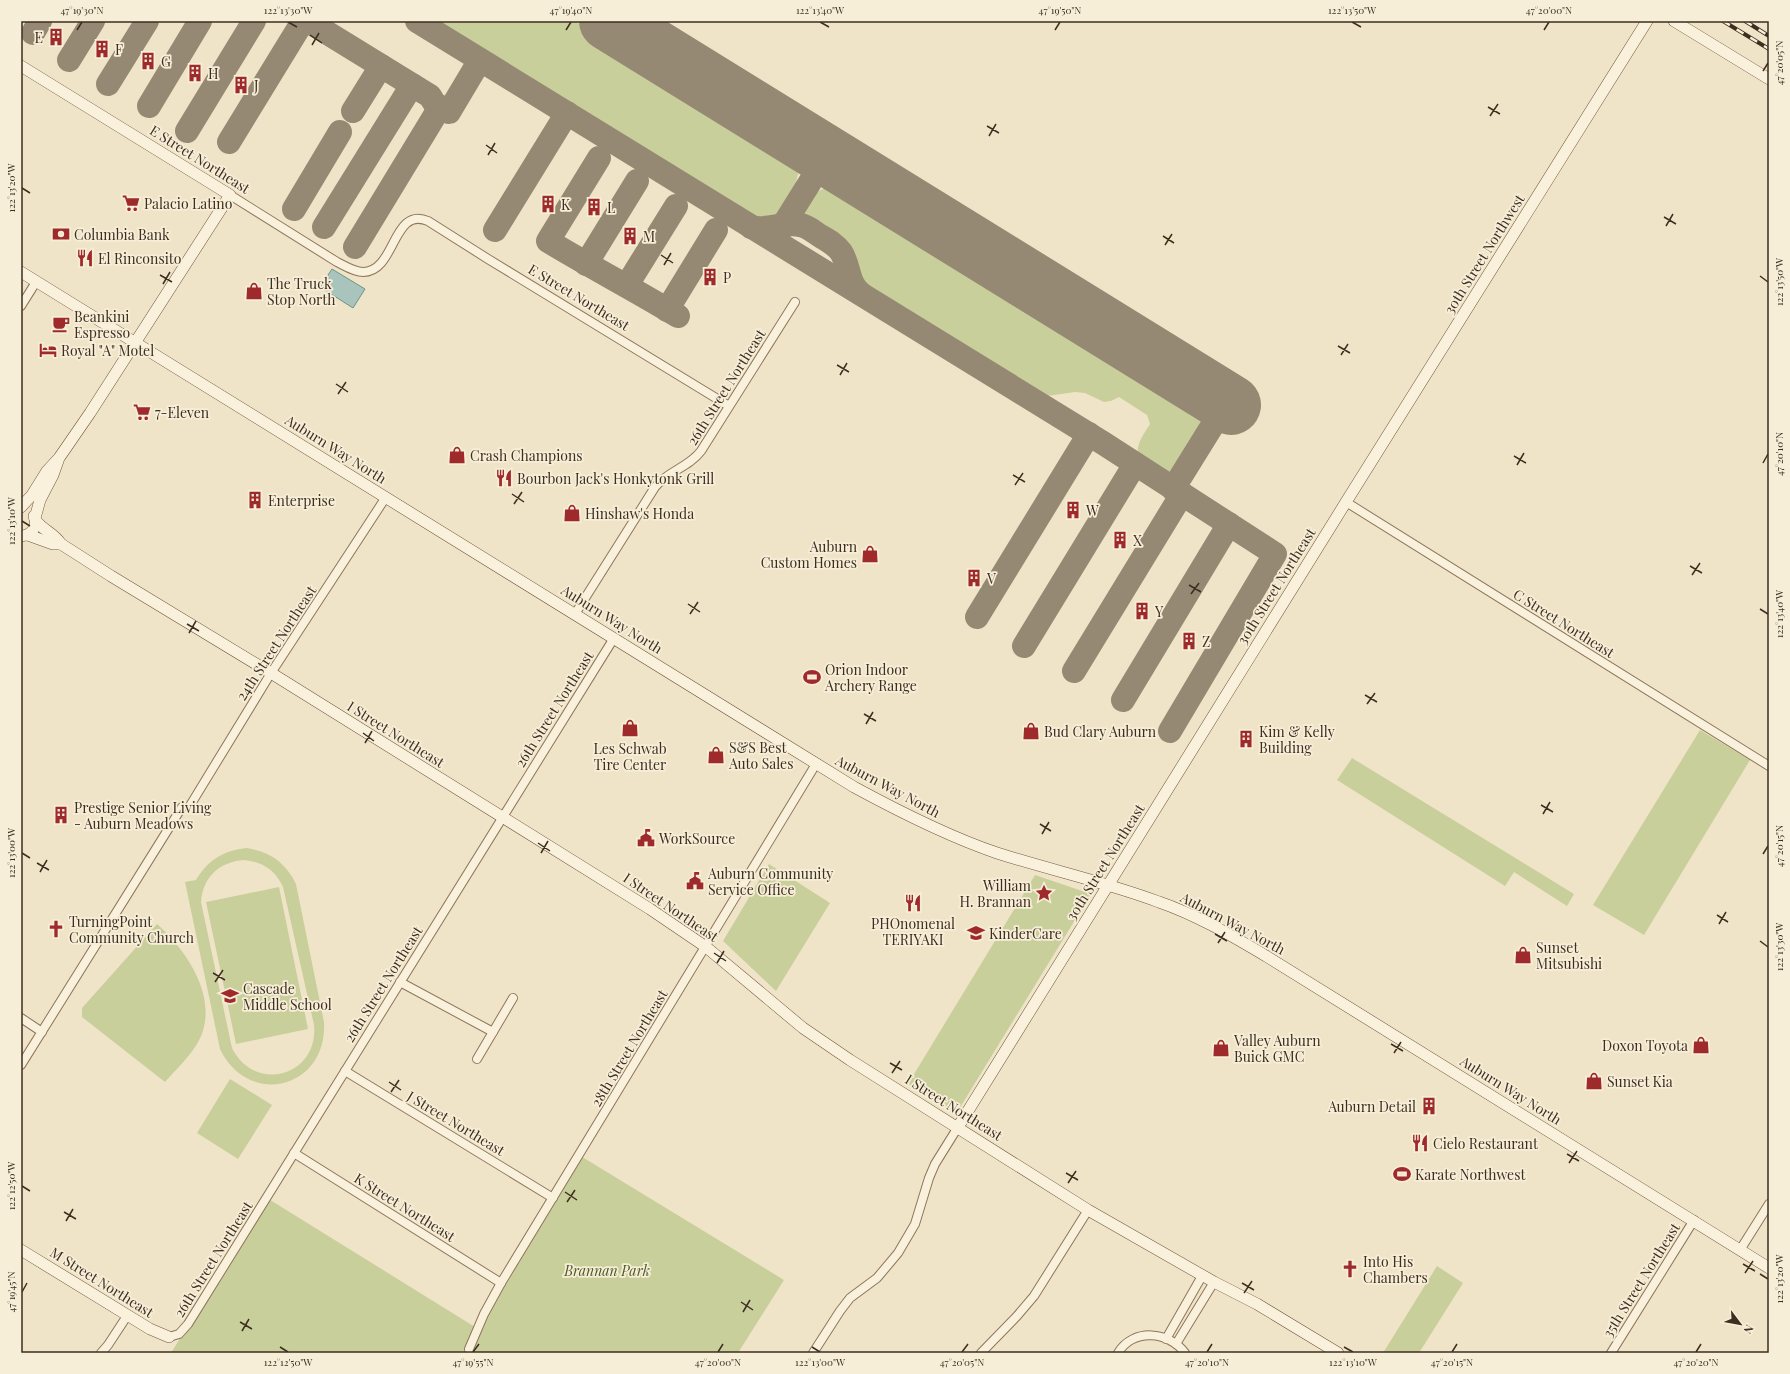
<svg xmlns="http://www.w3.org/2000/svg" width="1790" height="1374" font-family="'Playfair Display',serif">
  <rect width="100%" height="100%" fill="#f0e4c8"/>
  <g fill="#c9cf9b" fill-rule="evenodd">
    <path d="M441,21H575L786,152L799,167C796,190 786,220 759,222L600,124L496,63L449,32Z"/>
    <path d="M833,185L843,187L883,210L1108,348L1212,414C1204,438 1187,463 1169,479C1154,474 1132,464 1139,444C1141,437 1146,431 1150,424L1147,415L1119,397L1111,401L1104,402L1085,393L1075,392L1040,397L921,326L865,290C852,278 855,260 845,248C837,237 813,227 801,218C803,199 817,190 833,185Z"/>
    <path d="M1700,730L1750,760L1644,935L1593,905Z"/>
    <path d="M1352,758L1574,894L1567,906L1514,872L1505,886L1337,780Z"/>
    <path d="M247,848C271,852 286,863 296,884L324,1022C328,1088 249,1109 220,1049L185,882L196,880C208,860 224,850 247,848ZM244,860C263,862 275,870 283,887L314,1025C319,1076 255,1094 232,1048L201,902C203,877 219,862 244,860Z"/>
    <path d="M769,864L830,903L776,991L723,941Z"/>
    <path d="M1035,875L1091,894L956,1114L908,1084Z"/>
    <path d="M279,887L308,1029L236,1044L206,902Z"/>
    <path d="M157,924C184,948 213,989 204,1027C199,1049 179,1066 165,1082L82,1017V1008Z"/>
    <path d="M230,1079L272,1105L238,1159L197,1133Z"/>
    <path d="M579,1155L784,1280L738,1353H171L267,1198L475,1327Z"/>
    <path d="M1437,1266L1463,1283L1419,1353H1383Z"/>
  </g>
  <path fill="#a9c4bc" stroke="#6f938a" d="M332,269L365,289L353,308L320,287Z"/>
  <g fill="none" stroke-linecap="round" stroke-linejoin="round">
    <g stroke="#968974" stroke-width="24">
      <path d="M308,21L430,96L435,104L449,112L480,60"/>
      <path d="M417,21L1103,443L1275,554L1170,731"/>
      <path d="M33,33L40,21"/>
      <path d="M69,60L93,21"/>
      <path d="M108,84L147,21"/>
      <path d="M149,106L200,21"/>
      <path d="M353,111L381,66"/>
      <path d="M187,131L254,21"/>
      <path d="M229,142L303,21"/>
      <path d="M599,158L548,241C591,267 635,290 678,316"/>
      <path d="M294,209L340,132"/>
      <path d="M324,227L412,85"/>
      <path d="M751,227C768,232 783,221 800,225C808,226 815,233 822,237C829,241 836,245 841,252C850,266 847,282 860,293"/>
      <path d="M495,230L567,113"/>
      <path d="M777,235L827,155"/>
      <path d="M355,247L440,107"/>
      <path d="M586,264L637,181"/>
      <path d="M627,285L676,206"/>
      <path d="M667,310L716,230"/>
      <path d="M1173,489L1227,402"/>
      <path d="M977,617L1089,434"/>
      <path d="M1024,646L1135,464"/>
      <path d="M1074,671L1182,494"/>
      <path d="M1123,700L1229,524"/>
    </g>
    <path stroke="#968974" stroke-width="60" d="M609,21L1231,405"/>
    <g stroke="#8d765c" stroke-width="10">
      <g id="street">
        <path d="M230,195L337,262C345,266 354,272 363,272C396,272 392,206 428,221L488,259L729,406"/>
        <path d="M21,306L36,282"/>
        <path d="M1346,502L1769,766"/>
        <path d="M575,614L655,487C669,470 688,468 701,451L795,302"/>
        <path d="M191,804L271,673L386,497"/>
        <path d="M400,982L493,1032"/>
        <path d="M21,1018L42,1032"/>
        <path d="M477,1059L513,998"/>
        <path d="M21,1065L182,807"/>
        <path d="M345,1071L553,1198"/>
        <path d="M294,1153L501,1283"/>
        <path d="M1740,1250L1769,1204"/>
        <path d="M169,1337L179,1334L188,1324L614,638"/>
        <path d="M1166,1339L1202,1276"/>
        <path d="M1176,1344L1214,1282"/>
        <path d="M469,1349L484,1314L501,1283L816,764"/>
        <path d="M101,1353L108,1345L127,1316"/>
        <path d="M813,1353L840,1311L850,1298L877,1278L898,1253L915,1224L929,1178L935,1164L958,1127"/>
        <path d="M981,1353L1017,1316L1034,1296L1088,1210"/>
        <path d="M1118,1353C1133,1328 1169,1331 1185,1353"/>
        <path d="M1611,1353L1694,1220"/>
      </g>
    </g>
    <g stroke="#6f573f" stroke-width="12">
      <g id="secondary">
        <path d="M1674,21L1769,79"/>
        <path d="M21,66L230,195L90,413L59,458L47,471L32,495L21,507"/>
        <path d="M21,272L854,787C900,812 947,836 997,853C1050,870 1106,882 1159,902C1197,915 1232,936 1266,956L1769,1268"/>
        <path d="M35,518L40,500L53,475L58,461"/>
        <path d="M36,521C43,530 55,534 61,544L111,576L271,673L650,909L706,947L803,1028L850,1060L1088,1210L1214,1282L1257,1304L1338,1353"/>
        <path d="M28,535L53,544H61"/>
        <path d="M21,536C32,535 38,527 34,516"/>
        <path d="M958,1127L1346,502L1647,21"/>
        <path d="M21,1250L150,1329L169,1337"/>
      </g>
    </g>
    <use href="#street" stroke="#faf1dc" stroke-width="8"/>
    <use href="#secondary" stroke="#faf1dc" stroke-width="11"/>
    <g stroke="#3d2e20" stroke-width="4">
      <g id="rail">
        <path d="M1723,21L1769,49"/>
        <path d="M1745,21L1769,36"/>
      </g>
    </g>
    <use href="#rail" stroke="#f7eed8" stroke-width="2.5" stroke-dasharray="8" stroke-linecap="butt"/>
  </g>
  <path fill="none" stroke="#3d2e20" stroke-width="1.5" d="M288,22L297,27M820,22L829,27M1352,22L1361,27M77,30L82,22M566,30L571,22M1055,30L1060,22M1544,30L1549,22M310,35L322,43M312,45L319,33M1763,71L1768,63M1488,107L1500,114M1490,116L1498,104M987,126L999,133M989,136L996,124M486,145L497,153M488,155L495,143M22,188L30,193M1664,217L1676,224M1666,226L1673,214M1163,236L1174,243M1165,245L1172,234M661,255L673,263M664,265L671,253M160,275L172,282M1760,276L1768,282M163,284L170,272M1338,346L1350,353M1341,355L1348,344M837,365L849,372M840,375L847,363M336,384L348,392M338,394L346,382M1514,456L1526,463M1763,463L1768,454M1517,465L1524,453M1013,475L1025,482M1015,485L1023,473M512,494L524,502M514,504L522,492M22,521L30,526M1690,566L1702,573M1692,575L1700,563M1189,585L1201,592M1191,594L1199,583M688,604L700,612M1760,609L1768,614M690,614L698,602M187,624L199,631M189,633L196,621M1365,695L1377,702M1367,704L1375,693M864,714L876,721M866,724L873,712M363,733L374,741M365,743L372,731M1541,805L1553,812M1543,814L1550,802M1040,824L1051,831M1042,834L1049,822M538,843L550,851M22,853L30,858M541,853L548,841M1763,854L1768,846M37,863L49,870M40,872L47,860M1717,915L1728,922M1719,924L1726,912M1215,934L1227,941M1760,941L1768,947M1218,943L1225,932M714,953L726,961M717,963L724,951M213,973L225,980M215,982L223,970M1391,1044L1403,1051M1394,1053L1401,1042M890,1063L902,1070M892,1073L900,1061M389,1082L401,1090M391,1092L399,1080M1567,1154L1579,1161M1569,1163L1577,1151M1066,1173L1078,1180M1068,1183L1076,1171M22,1186L30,1191M565,1192L577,1200M567,1202L575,1190M64,1212L76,1219M66,1221L73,1209M1743,1264L1755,1271M1745,1273L1753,1261M1760,1274L1768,1279M1242,1283L1254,1290M22,1292L27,1283M1244,1293L1252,1281M741,1302L753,1310M743,1312L750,1300M240,1322L252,1329M242,1331L249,1319M280,1347L288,1352M812,1347L820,1352M1344,1347L1353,1352M473,1352L479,1344M718,1352L723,1344M962,1352L968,1344M1207,1352L1212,1344M1452,1352L1457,1344M1696,1352L1701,1344"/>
  <defs>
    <g id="building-bare" transform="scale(1.38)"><path d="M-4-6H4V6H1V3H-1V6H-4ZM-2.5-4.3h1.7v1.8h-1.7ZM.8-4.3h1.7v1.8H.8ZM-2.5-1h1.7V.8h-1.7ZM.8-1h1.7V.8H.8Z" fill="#9e2a2b" stroke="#f7eed8" stroke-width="2.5" paint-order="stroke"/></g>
    <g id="supermarket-bare" transform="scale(1.38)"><path d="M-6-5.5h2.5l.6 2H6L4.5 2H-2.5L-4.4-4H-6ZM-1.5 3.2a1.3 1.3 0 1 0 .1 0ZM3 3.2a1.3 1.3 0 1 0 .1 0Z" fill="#9e2a2b" stroke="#f7eed8" stroke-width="2.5" paint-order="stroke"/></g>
    <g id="bank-bare" transform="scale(1.38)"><path d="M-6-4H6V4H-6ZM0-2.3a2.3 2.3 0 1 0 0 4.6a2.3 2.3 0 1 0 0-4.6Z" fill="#9e2a2b" stroke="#f7eed8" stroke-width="2.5" paint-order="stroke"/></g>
    <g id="restaurant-bare" transform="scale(1.38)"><path d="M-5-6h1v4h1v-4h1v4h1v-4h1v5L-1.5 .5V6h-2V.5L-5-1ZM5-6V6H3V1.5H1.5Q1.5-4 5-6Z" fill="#9e2a2b" stroke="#f7eed8" stroke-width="2.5" paint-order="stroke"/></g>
    <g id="shop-bare" transform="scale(1.38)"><path d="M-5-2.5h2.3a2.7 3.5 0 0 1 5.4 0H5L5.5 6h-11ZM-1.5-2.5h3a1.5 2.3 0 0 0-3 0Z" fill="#9e2a2b" stroke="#f7eed8" stroke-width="2.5" paint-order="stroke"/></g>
    <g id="cafe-bare" transform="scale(1.38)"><path d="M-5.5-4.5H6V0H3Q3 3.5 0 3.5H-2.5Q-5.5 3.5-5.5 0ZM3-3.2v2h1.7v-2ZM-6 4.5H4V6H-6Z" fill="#9e2a2b" stroke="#f7eed8" stroke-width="2.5" paint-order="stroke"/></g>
    <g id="hotel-bare" transform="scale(1.38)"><path d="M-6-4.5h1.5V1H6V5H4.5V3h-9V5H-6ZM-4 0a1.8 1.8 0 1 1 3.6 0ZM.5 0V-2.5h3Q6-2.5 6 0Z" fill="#9e2a2b" stroke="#f7eed8" stroke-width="2.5" paint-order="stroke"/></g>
    <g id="stadium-bare" transform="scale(1.38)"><path d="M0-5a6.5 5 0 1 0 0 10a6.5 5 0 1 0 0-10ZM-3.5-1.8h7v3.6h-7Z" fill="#9e2a2b" stroke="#f7eed8" stroke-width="2.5" paint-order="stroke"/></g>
    <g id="civic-bare" transform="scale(1.38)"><path d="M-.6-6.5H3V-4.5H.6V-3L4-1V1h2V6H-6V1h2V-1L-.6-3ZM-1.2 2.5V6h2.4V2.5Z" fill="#9e2a2b" stroke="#f7eed8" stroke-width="2.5" paint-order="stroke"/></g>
    <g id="sight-bare" transform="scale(1.38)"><path d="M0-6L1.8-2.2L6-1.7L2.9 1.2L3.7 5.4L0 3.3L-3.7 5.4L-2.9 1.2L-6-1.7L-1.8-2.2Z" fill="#9e2a2b" stroke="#f7eed8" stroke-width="2.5" paint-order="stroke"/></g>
    <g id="church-bare" transform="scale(1.38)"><path d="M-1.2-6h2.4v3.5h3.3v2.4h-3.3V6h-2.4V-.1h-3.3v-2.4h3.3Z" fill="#9e2a2b" stroke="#f7eed8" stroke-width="2.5" paint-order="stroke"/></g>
    <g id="school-bare" transform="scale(1.38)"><path d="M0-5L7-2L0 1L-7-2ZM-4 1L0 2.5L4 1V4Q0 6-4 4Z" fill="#9e2a2b" stroke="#f7eed8" stroke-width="2.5" paint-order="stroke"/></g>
  </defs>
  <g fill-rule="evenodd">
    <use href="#building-bare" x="56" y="37"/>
    <use href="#building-bare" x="102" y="49"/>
    <use href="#building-bare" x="148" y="61"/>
    <use href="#building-bare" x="195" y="73"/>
    <use href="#building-bare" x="241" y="85"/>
    <use href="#supermarket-bare" x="131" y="203"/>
    <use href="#building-bare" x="548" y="204"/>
    <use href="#building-bare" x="594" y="207"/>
    <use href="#bank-bare" x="61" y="234"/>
    <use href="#building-bare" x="630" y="236"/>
    <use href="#restaurant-bare" x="85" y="258"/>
    <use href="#building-bare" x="710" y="277"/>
    <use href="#shop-bare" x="254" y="291"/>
    <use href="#cafe-bare" x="61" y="324"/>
    <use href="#hotel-bare" x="48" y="350"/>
    <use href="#supermarket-bare" x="142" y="412"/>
    <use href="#shop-bare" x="457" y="455"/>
    <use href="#restaurant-bare" x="504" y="478"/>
    <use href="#building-bare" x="255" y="500"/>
    <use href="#building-bare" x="1073" y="510"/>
    <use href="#shop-bare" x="572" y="513"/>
    <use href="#building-bare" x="1120" y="540"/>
    <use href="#shop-bare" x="870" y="554"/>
    <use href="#building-bare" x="974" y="578"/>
    <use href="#building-bare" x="1142" y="611"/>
    <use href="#building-bare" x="1189" y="641"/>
    <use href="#stadium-bare" x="812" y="677"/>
    <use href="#shop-bare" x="630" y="728"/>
    <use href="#shop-bare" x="1031" y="731"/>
    <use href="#building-bare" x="1246" y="739"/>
    <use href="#shop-bare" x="716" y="755"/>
    <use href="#building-bare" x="61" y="815"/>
    <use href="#civic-bare" x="646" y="838"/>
    <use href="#civic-bare" x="695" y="881"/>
    <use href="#sight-bare" x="1044" y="893"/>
    <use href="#restaurant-bare" x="913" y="903"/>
    <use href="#church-bare" x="56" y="929"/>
    <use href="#school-bare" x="976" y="933"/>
    <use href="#shop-bare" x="1523" y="955"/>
    <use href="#school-bare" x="230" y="996"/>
    <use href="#shop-bare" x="1701" y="1045"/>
    <use href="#shop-bare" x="1221" y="1048"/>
    <use href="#shop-bare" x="1594" y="1081"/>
    <use href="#building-bare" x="1429" y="1106"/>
    <use href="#restaurant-bare" x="1420" y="1143"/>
    <use href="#stadium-bare" x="1402" y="1174"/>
    <use href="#church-bare" x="1350" y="1269"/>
  </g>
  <g text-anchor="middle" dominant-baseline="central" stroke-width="3.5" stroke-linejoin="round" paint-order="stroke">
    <g font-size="14" fill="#3d2e20" stroke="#f7eed8" text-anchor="start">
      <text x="43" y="37" text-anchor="end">E</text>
      <text x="115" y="49">F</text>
      <text x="161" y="61">G</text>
      <text x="208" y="73">H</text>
      <text x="254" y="85">J</text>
      <text x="144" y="203">Palacio Latino</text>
      <text x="561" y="204">K</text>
      <text x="607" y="207">L</text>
      <text x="74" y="234">Columbia Bank</text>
      <text x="643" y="236">M</text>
      <text x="98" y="258">El Rinconsito</text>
      <text x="723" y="277">P</text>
      <text x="267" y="283">The Truck<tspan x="267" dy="16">Stop North</tspan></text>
      <text x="74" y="316">Beankini<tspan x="74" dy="16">Espresso</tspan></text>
      <text x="61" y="350">Royal "A" Motel</text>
      <text x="155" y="412">7-Eleven</text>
      <text x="470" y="455">Crash Champions</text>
      <text x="517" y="478">Bourbon Jack's Honkytonk Grill</text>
      <text x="268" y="500">Enterprise</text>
      <text x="1086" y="510">W</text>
      <text x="585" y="513">Hinshaw's Honda</text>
      <text x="1133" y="540">X</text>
      <text x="857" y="546" text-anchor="end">Auburn<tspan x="857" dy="16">Custom Homes</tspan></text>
      <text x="987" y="578">V</text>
      <text x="1155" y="611">Y</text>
      <text x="1202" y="641">Z</text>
      <text x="825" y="669">Orion Indoor<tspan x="825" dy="16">Archery Range</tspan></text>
      <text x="1044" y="731">Bud Clary Auburn</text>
      <text x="1259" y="731">Kim &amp; Kelly<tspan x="1259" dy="16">Building</tspan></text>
      <text x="729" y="747">S&amp;S Best<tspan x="729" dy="16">Auto Sales</tspan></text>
      <text x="630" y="748" text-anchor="middle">Les Schwab<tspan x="630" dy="16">Tire Center</tspan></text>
      <text x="74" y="807">Prestige Senior Living<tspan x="74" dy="16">- Auburn Meadows</tspan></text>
      <text x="659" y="838">WorkSource</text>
      <text x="708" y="873">Auburn Community<tspan x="708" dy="16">Service Office</tspan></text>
      <text x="1031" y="885" text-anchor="end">William<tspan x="1031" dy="16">H. Brannan</tspan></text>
      <text x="69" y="921">TurningPoint<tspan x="69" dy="16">Community Church</tspan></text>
      <text x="913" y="923" text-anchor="middle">PHOnomenal<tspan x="913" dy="16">TERIYAKI</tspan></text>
      <text x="989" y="933">KinderCare</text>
      <text x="1536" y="947">Sunset<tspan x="1536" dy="16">Mitsubishi</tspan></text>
      <text x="243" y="988">Cascade<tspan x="243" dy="16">Middle School</tspan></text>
      <text x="1234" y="1040">Valley Auburn<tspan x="1234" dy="16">Buick GMC</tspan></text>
      <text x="1688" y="1045" text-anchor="end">Doxon Toyota</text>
      <text x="1607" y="1081">Sunset Kia</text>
      <text x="1416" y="1106" text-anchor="end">Auburn Detail</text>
      <text x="1433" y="1143">Cielo Restaurant</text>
      <text x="1415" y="1174">Karate Northwest</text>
      <text x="1363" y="1261">Into His<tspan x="1363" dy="16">Chambers</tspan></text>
    </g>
    <g font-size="14" fill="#3d2e20" stroke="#f7eed8">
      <text transform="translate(200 159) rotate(32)">E Street Northeast</text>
      <text transform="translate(1484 254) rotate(-58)">30th Street Northwest</text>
      <text transform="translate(579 297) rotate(31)">E Street Northeast</text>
      <text transform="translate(726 387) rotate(-58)">26th Street Northeast</text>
      <text transform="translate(336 449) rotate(32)">Auburn Way North</text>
      <text transform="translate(1276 586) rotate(-58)">30th Street Northeast</text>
      <text transform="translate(612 619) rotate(32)">Auburn Way North</text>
      <text transform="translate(1564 623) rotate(32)">C Street Northeast</text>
      <text transform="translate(276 643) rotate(-57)">24th Street Northeast</text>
      <text transform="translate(554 709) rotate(-58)">26th Street Northeast</text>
      <text transform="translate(396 734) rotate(32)">I Street Northeast</text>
      <text transform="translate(888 786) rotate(28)">Auburn Way North</text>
      <text transform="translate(1105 862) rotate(-58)">30th Street Northeast</text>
      <text transform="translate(671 907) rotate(34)">I Street Northeast</text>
      <text transform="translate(1233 923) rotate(28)">Auburn Way North</text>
      <text transform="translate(383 984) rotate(-58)">26th Street Northeast</text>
      <text transform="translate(629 1048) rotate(-59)">28th Street Northeast</text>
      <text transform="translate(1511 1090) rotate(32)">Auburn Way North</text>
      <text transform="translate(954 1107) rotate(32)">I Street Northeast</text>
      <text transform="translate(456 1123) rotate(31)">J Street Northeast</text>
      <text transform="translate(405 1207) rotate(32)">K Street Northeast</text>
      <text transform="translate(213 1259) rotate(-58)">26th Street Northeast</text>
      <text transform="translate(1641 1280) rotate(-58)">35th Street Northeast</text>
      <text transform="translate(102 1282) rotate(32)">M Street Northeast</text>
    </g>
    <g font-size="14" font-style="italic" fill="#4d5a26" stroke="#f7eed8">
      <text x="607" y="1270">Brannan Park</text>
    </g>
  </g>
  <rect width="1790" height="1374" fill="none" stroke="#f7eed8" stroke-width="44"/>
  <g transform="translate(1740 1324) rotate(122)" stroke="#f7eed8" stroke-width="3" paint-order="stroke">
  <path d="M0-3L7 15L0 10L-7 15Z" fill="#3d2e20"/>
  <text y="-6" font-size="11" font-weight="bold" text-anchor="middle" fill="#3d2e20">N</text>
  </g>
  <rect x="22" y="22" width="1746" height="1330" fill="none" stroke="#3d2e20" stroke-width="1.5"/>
  <g font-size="10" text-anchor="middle" fill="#3d2e20">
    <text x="82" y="14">47°19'30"N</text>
    <text x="288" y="14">122°13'30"W</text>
    <text x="571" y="14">47°19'40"N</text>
    <text x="820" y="14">122°13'40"W</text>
    <text x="1060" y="14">47°19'50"N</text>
    <text x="1352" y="14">122°13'50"W</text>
    <text x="1549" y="14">47°20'00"N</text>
    <text transform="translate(1779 63) rotate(-90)" y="4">47°20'05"N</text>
    <text transform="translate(11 188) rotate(-90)" y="4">122°13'20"W</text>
    <text transform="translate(1779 282) rotate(-90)" y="4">122°13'50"W</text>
    <text transform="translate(1779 454) rotate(-90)" y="4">47°20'10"N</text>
    <text transform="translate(11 521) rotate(-90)" y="4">122°13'10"W</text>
    <text transform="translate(1779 614) rotate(-90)" y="4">122°13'40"W</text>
    <text transform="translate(1779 846) rotate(-90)" y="4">47°20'15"N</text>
    <text transform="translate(11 853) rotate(-90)" y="4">122°13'00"W</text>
    <text transform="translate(1779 947) rotate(-90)" y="4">122°13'30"W</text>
    <text transform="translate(11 1186) rotate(-90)" y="4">122°12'50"W</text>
    <text transform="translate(1779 1279) rotate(-90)" y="4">122°13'20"W</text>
    <text transform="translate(11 1292) rotate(-90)" y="4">47°19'45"N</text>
    <text x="288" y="1366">122°12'50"W</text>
    <text x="473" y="1366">47°19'55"N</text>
    <text x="718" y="1366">47°20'00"N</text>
    <text x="820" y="1366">122°13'00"W</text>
    <text x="962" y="1366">47°20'05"N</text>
    <text x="1207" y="1366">47°20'10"N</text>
    <text x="1353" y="1366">122°13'10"W</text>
    <text x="1452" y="1366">47°20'15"N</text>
    <text x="1696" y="1366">47°20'20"N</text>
  </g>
</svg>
